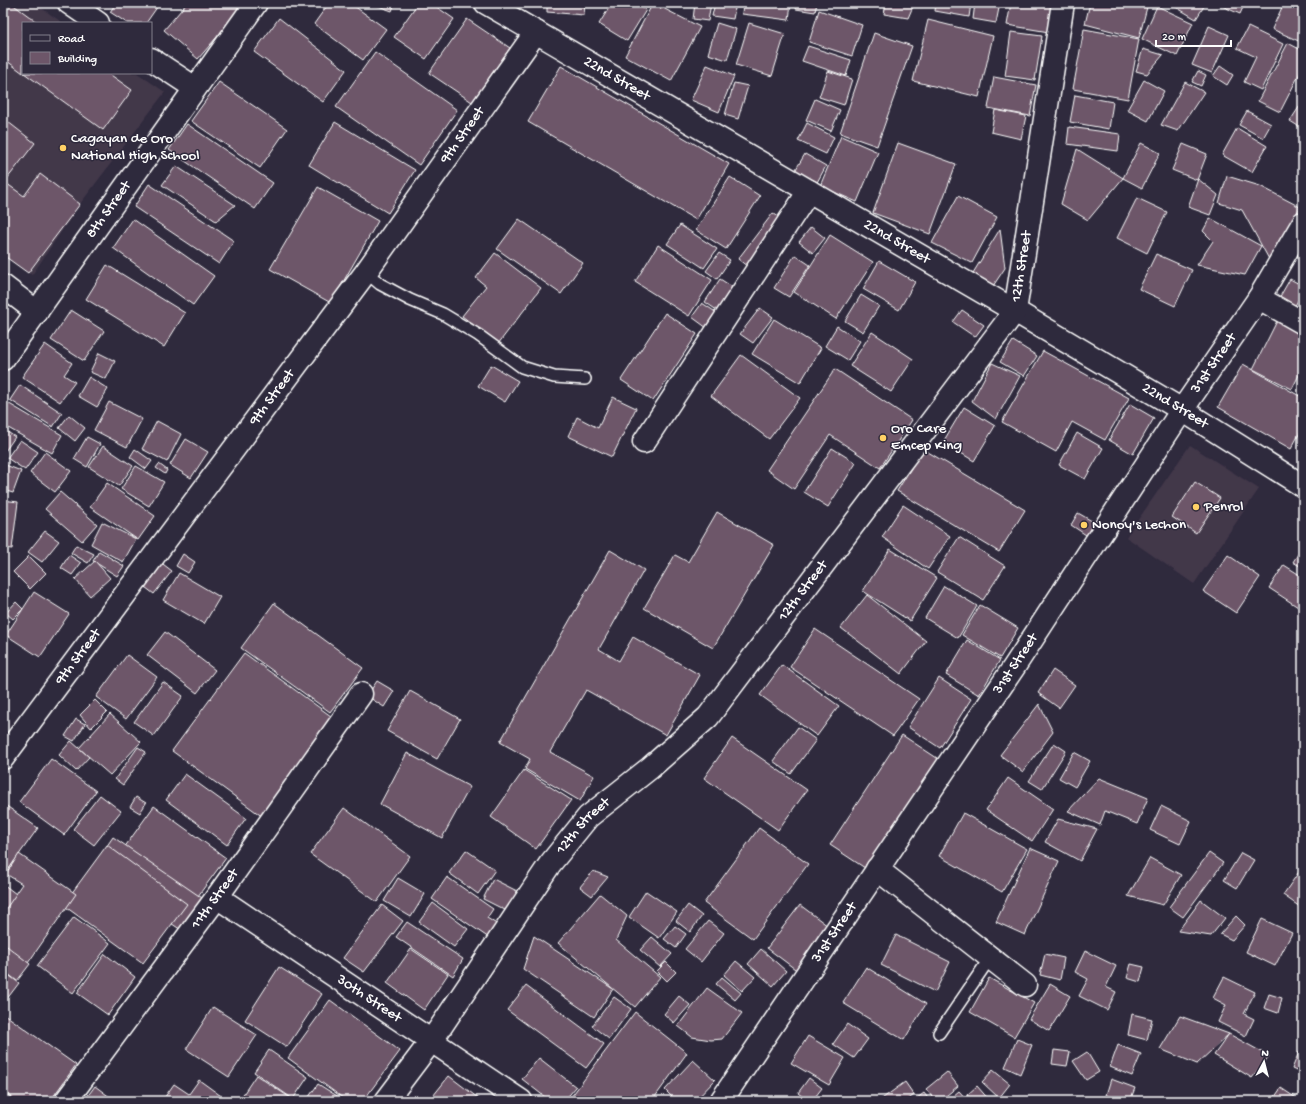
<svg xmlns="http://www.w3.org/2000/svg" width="1306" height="1104" font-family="'Gochi Hand',sans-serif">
  <rect width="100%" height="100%" fill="#2f2a3d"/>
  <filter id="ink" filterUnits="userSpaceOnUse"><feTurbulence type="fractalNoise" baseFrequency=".025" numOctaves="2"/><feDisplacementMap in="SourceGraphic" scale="8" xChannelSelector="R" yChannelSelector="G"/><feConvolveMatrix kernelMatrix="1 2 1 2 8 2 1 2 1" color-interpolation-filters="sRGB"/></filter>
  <g filter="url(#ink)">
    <g fill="#42374a">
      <path d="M3,3H34L63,23H23V73H137L165,92L80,204L32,275L28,273L3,256Z"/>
      <path d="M1190,445L1259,489L1194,584L1126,537Z"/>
    </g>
    <g fill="#6d5669" stroke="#fff">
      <path d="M3,3H11L38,23H23V73L3,58Z"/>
      <path d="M116,3H160L146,23H127L110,12Z"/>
      <path d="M187,3H246L198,59L164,30Z"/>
      <path d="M329,3H350L386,29L363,60L314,24Z"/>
      <path d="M370,3H395L392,11Z"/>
      <path d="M418,3H431L454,19L426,59L394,37Z"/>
      <path d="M547,3H585L584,15L547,12Z"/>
      <path d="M612,3H635L646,10L627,41L599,24Z"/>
      <path d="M653,3L700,27L671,81L625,56Z"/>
      <path d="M695,3H711L708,21L693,19Z"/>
      <path d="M715,3H736L733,19L712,16Z"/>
      <path d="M743,3H791L789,20L742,14Z"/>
      <path d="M797,3H817L815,12L796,9Z"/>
      <path d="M886,3H917L914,4L908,18L884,14Z"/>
      <path d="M936,3H971L969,17L935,11Z"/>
      <path d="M975,3H1000L996,23L973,19Z"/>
      <path d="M1011,3H1053L1049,32L1007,25Z"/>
      <path d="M1090,3H1134L1147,7L1139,38L1085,24Z"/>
      <path d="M1169,3H1206L1196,19Z"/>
      <path d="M1215,3H1245L1240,14Z"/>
      <path d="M1284,3H1303V43L1272,29Z"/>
      <path d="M1157,6L1193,23L1177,56L1142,39Z"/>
      <path d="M819,10L862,25L852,56L809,42Z"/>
      <path d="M279,18L346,70L323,102L254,52Z"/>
      <path d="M467,19L510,48L472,102L429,73Z"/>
      <path d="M928,20L993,36L979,97L913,81Z"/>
      <path d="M717,23L736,29L727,60L708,54Z"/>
      <path d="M749,23L785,34L772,76L736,65Z"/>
      <path d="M1209,26L1229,35L1212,73L1192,65Z"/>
      <path d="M1248,27L1283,44L1261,90L1244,82L1256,57L1237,48Z"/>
      <path d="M1084,29L1139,39L1128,99L1073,89Z"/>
      <path d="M1011,32L1042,36L1035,80L1005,76Z"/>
      <path d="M874,33L912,46L877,146L840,133Z"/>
      <path d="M1288,43L1303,51V67L1280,112L1258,101Z"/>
      <path d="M808,46L851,60L846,76L802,61Z"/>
      <path d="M1143,49L1163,55L1147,74L1136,71Z"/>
      <path d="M375,52L457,110L419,165L336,107Z"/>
      <path d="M707,65L734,76L719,112L691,100Z"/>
      <path d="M561,66L729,164L696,220L528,122Z"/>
      <path d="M1220,66L1233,75L1227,85L1213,76Z"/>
      <path d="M828,71L852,79L844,105L819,97Z"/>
      <path d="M1198,71L1206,75L1201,86L1192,82Z"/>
      <path d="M24,73H108L132,90L103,130Z"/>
      <path d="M994,77L1036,85L1030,116L988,108Z"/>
      <path d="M1144,80L1164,91L1148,121L1127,110Z"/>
      <path d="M219,82L287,129L260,168L191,121Z"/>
      <path d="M1185,82L1204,92L1178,131L1161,125Z"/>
      <path d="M734,83L748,86L738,119L725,115Z"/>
      <path d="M1075,95L1113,102L1109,129L1070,122Z"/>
      <path d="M815,99L840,110L831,131L806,120Z"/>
      <path d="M1303,101V129L1290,121Z"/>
      <path d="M995,110L1026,116L1021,139L991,132Z"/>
      <path d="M1247,111L1271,124L1263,138L1239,125Z"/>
      <path d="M3,118L35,143L7,179L3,176Z"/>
      <path d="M335,122L415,170L388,213L309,165Z"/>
      <path d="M807,123L834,137L826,154L798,141Z"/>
      <path d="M187,124L273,183L255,209L169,150Z"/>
      <path d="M1069,127L1120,134L1118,151L1067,144Z"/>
      <path d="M1237,128L1267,146L1252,172L1222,155Z"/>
      <path d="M841,136L878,152L857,202L820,186Z"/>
      <path d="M898,143L956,164L930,234L873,213Z"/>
      <path d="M1141,143L1160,153L1142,188L1123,178Z"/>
      <path d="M1183,144L1207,154L1197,180L1172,170Z"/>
      <path d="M1077,149L1123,178L1088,220L1061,204Z"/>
      <path d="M805,154L826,166L815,186L793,174Z"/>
      <path d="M176,166L235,205L216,221L162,185Z"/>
      <path d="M40,174L80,204L28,273L3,255V181L24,196Z"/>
      <path d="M1227,176L1260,186L1300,207L1270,261L1242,210L1219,203Z"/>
      <path d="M730,177L760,196L726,249L696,230Z"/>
      <path d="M1198,179L1218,195L1210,215L1188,207Z"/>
      <path d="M149,184L234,241L219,264L134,207Z"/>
      <path d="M318,187L378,221L331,303L270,269Z"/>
      <path d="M958,196L997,217L972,263L932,243Z"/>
      <path d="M1137,198L1167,212L1147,253L1117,238Z"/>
      <path d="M773,213L784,221L748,267L738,259Z"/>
      <path d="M1210,218L1261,246L1245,275L1197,265L1213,241L1203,231Z"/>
      <path d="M133,219L214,276L193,305L113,248Z"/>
      <path d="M519,219L583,263L561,294L497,249Z"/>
      <path d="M680,225L717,249L704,268L667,244Z"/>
      <path d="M811,227L825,238L813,253L799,242Z"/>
      <path d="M1000,229L1005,268L993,286L973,273Z"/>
      <path d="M830,235L873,262L836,319L794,292Z"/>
      <path d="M658,245L712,280L689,316L635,282Z"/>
      <path d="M495,253L541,288L498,344L462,316L486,286L476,278Z"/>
      <path d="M719,253L730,260L717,279L706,271Z"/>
      <path d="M1156,254L1192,270L1175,306L1139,289Z"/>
      <path d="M795,255L810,265L789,297L774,288Z"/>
      <path d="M879,261L915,282L899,310L863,289Z"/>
      <path d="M107,265L185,313L164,347L86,299Z"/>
      <path d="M720,279L737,290L721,313L705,302Z"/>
      <path d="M1290,279L1303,286V292L1293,309L1278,300Z"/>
      <path d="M861,295L879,306L863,332L845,321Z"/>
      <path d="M702,303L717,313L707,328L692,317Z"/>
      <path d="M760,308L773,317L753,343L740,334Z"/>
      <path d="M71,310L104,331L84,361L51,340Z"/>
      <path d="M962,310L984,325L975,337L953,322Z"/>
      <path d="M665,313L697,334L653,401L621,380Z"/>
      <path d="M1280,315L1303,327V367L1292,389L1253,369Z"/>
      <path d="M774,319L821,348L800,383L752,354Z"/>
      <path d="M837,326L860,341L848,360L825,346Z"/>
      <path d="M872,332L913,359L891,392L850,366Z"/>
      <path d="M1013,341L1037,356L1024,376L1000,362Z"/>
      <path d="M45,344L72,363L64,375L75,382L60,402L22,377Z"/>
      <path d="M1043,351L1129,398L1105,440L1072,422L1056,452L1002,422Z"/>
      <path d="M99,353L115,361L106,379L90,372Z"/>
      <path d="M741,355L800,398L769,439L711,396Z"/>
      <path d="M992,363L1020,376L996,419L972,401Z"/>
      <path d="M1243,364L1303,398V427L1291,449L1218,407Z"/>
      <path d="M491,365L518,381L505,402L478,386Z"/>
      <path d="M835,369L912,420L880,468L830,435L794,489L767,470Z"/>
      <path d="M89,377L108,389L97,407L78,396Z"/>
      <path d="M20,385L62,413L53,427L10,400Z"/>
      <path d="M613,397L636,408L612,457L568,436L577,417L598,428Z"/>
      <path d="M6,402L62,435L52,453L3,425V408Z"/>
      <path d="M109,402L142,419L127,447L94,430Z"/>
      <path d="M1130,404L1154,418L1133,454L1109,440Z"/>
      <path d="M964,407L995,426L974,461L943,442Z"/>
      <path d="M69,415L85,428L75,441L59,428Z"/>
      <path d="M157,421L181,434L167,462L142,449Z"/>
      <path d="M3,429L15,437L3,454Z"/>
      <path d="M1077,433L1103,448L1085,479L1059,465Z"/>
      <path d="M87,437L100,444L87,467L74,459Z"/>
      <path d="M186,439L208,452L191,478L170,465Z"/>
      <path d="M20,440L38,452L25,470L7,458Z"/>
      <path d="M103,446L133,466L119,486L89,467Z"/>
      <path d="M832,448L856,463L828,507L804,492Z"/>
      <path d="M135,449L152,461L146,469L130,457Z"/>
      <path d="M923,449L1025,510L999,552L897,491Z"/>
      <path d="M45,452L71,471L55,492L30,473Z"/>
      <path d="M3,464L21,471L13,493L3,490Z"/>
      <path d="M159,464L167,470L165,474L156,468Z"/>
      <path d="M136,466L164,482L149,506L121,489Z"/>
      <path d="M1195,482L1220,498L1196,533L1172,517Z"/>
      <path d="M107,483L155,516L138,540L90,507Z"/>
      <path d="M60,492L97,524L82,541L45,509Z"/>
      <path d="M3,500L18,502L12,549L3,548Z"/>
      <path d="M903,505L950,536L928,569L882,537Z"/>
      <path d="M717,512L774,545L713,648L644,608L675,555L688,562Z"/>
      <path d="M1078,513L1097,524L1089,537L1071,525Z"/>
      <path d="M102,522L136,539L123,562L91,544Z"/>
      <path d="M45,531L59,541L42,562L28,552Z"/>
      <path d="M959,537L1005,566L983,600L937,572Z"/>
      <path d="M76,545L94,554L88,563L71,553Z"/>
      <path d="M1303,546V568L1293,562Z"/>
      <path d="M890,549L937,578L910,621L863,591Z"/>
      <path d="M610,550L644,570L599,649L619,661L633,637L700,675L666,735L586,690L550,752L594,776L580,801L525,769L530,759L500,742Z"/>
      <path d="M99,551L124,566L117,576L93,561Z"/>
      <path d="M183,554L195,562L188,573L176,566Z"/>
      <path d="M69,555L81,563L72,575L61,568Z"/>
      <path d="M1228,555L1260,577L1236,613L1203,591Z"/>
      <path d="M29,556L46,573L30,589L13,572Z"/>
      <path d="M95,561L110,578L90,596L75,579Z"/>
      <path d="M159,561L172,571L154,594L141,584Z"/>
      <path d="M1284,565L1303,577V600L1298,607L1269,588Z"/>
      <path d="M179,573L220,597L204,624L163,600Z"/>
      <path d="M944,586L977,606L958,638L925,618Z"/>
      <path d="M34,592L69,614L40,657L6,635Z"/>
      <path d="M867,595L926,641L901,674L841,628Z"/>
      <path d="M16,602L23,609L13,619L6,613Z"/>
      <path d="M274,603L363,668L330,712L241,648Z"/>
      <path d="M980,605L1018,628L1000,658L962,635Z"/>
      <path d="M815,629L919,699L893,736L790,667Z"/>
      <path d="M165,632L215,670L197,693L147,655Z"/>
      <path d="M967,640L1000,660L979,695L946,675Z"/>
      <path d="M244,653L335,719L263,817L172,751Z"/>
      <path d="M127,655L157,677L126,719L96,697Z"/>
      <path d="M782,665L839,706L817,736L760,695Z"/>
      <path d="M1053,670L1075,685L1059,708L1038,693Z"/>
      <path d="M939,678L971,699L940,748L908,727Z"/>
      <path d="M377,681L394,691L384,707L367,696Z"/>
      <path d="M163,682L183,696L154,736L134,722Z"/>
      <path d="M410,691L460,719L437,759L387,731Z"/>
      <path d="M95,700L107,712L91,728L80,715Z"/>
      <path d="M1039,704L1053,732L1023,772L1000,755Z"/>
      <path d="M110,714L141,742L110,775L79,748Z"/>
      <path d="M76,719L85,724L74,741L65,736Z"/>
      <path d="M798,727L816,740L791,774L773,761Z"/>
      <path d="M902,735L940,760L868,870L830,845Z"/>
      <path d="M732,738L807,790L778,830L704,778Z"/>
      <path d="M71,741L89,757L76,771L59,755Z"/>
      <path d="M1054,743L1066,751L1042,789L1029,781Z"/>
      <path d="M138,747L146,752L123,785L115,779Z"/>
      <path d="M1074,752L1090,761L1075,787L1059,778Z"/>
      <path d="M407,753L470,787L442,838L380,804Z"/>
      <path d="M51,759L96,791L64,835L19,802Z"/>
      <path d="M524,770L571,800L536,849L491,817Z"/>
      <path d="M185,774L246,818L227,845L166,800Z"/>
      <path d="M1008,778L1053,809L1032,841L986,810Z"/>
      <path d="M1099,778L1148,798L1137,824L1105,811L1100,825L1068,811Z"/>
      <path d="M100,795L121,811L94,845L73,829Z"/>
      <path d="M136,797L146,803L140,813L130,807Z"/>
      <path d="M5,805L38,828L3,877V808Z"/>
      <path d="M154,806L226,858L195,900L124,848Z"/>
      <path d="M1161,806L1191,821L1180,844L1150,830Z"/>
      <path d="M344,808L410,856L377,902L310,854Z"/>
      <path d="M963,813L1027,849L1002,892L939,856Z"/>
      <path d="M1058,819L1097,829L1080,861L1045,842Z"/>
      <path d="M759,828L808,864L753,939L704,903Z"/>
      <path d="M113,837L208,902L184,932L91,869Z"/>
      <path d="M107,845L187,904L143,963L63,905Z"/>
      <path d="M1030,848L1059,861L1025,935L996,922Z"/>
      <path d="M466,850L495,870L478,894L449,873Z"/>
      <path d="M1209,853L1223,863L1183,917L1169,907Z"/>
      <path d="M1241,853L1254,860L1237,888L1224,880Z"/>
      <path d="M19,854L76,894L28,963L3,946V911L22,884L6,874Z"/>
      <path d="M1150,858L1181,875L1163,905L1128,896Z"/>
      <path d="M1303,866V902L1300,907L1283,895Z"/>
      <path d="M593,871L608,877L592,896L580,887Z"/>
      <path d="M447,877L493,909L487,918L498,925L489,938L432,899Z"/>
      <path d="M398,878L425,894L411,917L384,901Z"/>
      <path d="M493,879L521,893L511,913L483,899Z"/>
      <path d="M3,884L16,894L3,913Z"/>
      <path d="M646,891L677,912L659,938L629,917Z"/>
      <path d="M600,894L627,916L616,940L660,977L635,1007L558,943Z"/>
      <path d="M1201,900L1225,918L1211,936L1178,931Z"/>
      <path d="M433,903L468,929L454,947L419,922Z"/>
      <path d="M382,905L403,921L364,972L343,958Z"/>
      <path d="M688,905L702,916L690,932L676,921Z"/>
      <path d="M800,905L832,929L799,972L767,948Z"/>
      <path d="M1236,916L1245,925L1232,940L1220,934Z"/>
      <path d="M74,917L110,943L73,993L37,966Z"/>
      <path d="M1262,919L1292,933L1275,966L1246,952Z"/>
      <path d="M708,921L724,933L701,962L685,949Z"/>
      <path d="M407,922L463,959L453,976L396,937Z"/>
      <path d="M675,926L686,934L676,948L664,939Z"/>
      <path d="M896,935L950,962L935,992L881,965Z"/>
      <path d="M534,936L613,989L594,1017L523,969Z"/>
      <path d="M652,937L672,954L660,967L640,950Z"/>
      <path d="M3,943L30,964L17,981L3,970Z"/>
      <path d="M411,949L448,974L424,1010L387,983Z"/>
      <path d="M761,949L786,971L773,986L748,964Z"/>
      <path d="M1085,951L1116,966L1106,987L1116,992L1107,1010L1079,996L1088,979L1075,972Z"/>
      <path d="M105,954L135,977L108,1015L77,993Z"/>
      <path d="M1045,954L1064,958L1060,980L1040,975Z"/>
      <path d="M736,961L755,977L742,991L724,975Z"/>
      <path d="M666,962L676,972L667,981L657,971Z"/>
      <path d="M1131,964L1144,967L1140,982L1127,978Z"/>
      <path d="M279,967L322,994L287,1047L245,1020Z"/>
      <path d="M866,967L926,1004L904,1040L843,1003Z"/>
      <path d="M3,971L19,983L3,1004Z"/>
      <path d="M722,977L741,993L735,1000L716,984Z"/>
      <path d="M1224,977L1255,992L1244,1014L1254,1019L1246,1036L1218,1022L1226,1005L1213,998Z"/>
      <path d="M989,978L1034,1003L1014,1037L970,1012Z"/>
      <path d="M1050,984L1070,996L1049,1031L1029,1019Z"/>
      <path d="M526,986L604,1044L586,1068L507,1010Z"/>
      <path d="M707,988L742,1013L722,1039L711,1040L692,1037L678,1026Z"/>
      <path d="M1269,994L1282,998L1278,1013L1264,1008Z"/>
      <path d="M679,996L690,1005L674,1023L664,1014Z"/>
      <path d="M614,997L631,1009L609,1039L592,1026Z"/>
      <path d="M330,1000L400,1051L363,1101H347L288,1058Z"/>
      <path d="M213,1007L257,1035L229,1077L186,1049Z"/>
      <path d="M635,1012L687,1053L652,1101H568Z"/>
      <path d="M4,1014L76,1065L50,1101H16L3,1091Z"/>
      <path d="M1132,1014L1152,1019L1147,1040L1128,1035Z"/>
      <path d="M1180,1016L1229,1034L1197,1064L1160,1049Z"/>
      <path d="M847,1024L868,1039L854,1058L833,1044Z"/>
      <path d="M1229,1034L1269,1056L1252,1078L1214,1055Z"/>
      <path d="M808,1036L845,1058L829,1085L791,1063Z"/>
      <path d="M1017,1039L1032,1045L1020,1074L1005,1067Z"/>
      <path d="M1118,1045L1141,1054L1132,1076L1110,1067Z"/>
      <path d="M269,1050L308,1077L293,1099L254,1072Z"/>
      <path d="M1054,1050L1070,1052L1067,1066L1052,1064Z"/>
      <path d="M1087,1052L1099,1072L1086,1080L1073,1061Z"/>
      <path d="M1299,1052L1303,1054V1074L1292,1069Z"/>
      <path d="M539,1058L576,1087L564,1101H550L522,1079Z"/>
      <path d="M693,1060L715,1080L695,1101H676L665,1090Z"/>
      <path d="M993,1070L1010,1084L999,1098L982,1082Z"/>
      <path d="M947,1072L958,1086L940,1101H935L926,1089Z"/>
      <path d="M256,1075L295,1101H250L242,1096Z"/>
      <path d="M449,1076L482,1101H429Z"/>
      <path d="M809,1078L822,1088L812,1101H808L798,1093Z"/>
      <path d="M1111,1079L1135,1088L1130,1101H1121L1106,1095Z"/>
      <path d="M199,1080L228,1101H162L174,1084L189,1094Z"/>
      <path d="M905,1082L914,1095L906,1101H879Z"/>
      <path d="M318,1084L345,1101H306Z"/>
      <path d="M95,1086L115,1101H84Z"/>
      <path d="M977,1086L990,1101H972L967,1095Z"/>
      <path d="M1281,1088L1293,1096L1300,1101H1272Z"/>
      <path d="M959,1091L968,1101H947Z"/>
      <path d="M924,1093L930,1101H913Z"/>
    </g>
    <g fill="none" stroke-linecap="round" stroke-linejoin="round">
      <g stroke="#fff" stroke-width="14">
        <g id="lane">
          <path d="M366,272L380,284L410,300L443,314L478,335L522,367L554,377L585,379"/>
          <path d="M939,1033L990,958"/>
        </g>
      </g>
      <g stroke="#fff" stroke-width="25">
        <g id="street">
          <path d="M1259,298L1303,323"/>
          <path id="s1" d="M1015,311L1182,410L1303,486"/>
          <path d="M644,442L809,191"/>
          <path id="s2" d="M3,758L366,272L536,32"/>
          <path d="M877,869L1025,985"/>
          <path id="s3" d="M217,897L521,1101"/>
          <path id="s4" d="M66,1101L217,897L361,694"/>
          <path id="s5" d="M721,1101L1014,667L1182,410L1259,298L1303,223"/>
        </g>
      </g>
      <g stroke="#fff" stroke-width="25">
        <g id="secondary">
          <path d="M69,3L98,23"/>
          <path id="s6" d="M486,3L1015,311"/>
          <path d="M151,59L195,88"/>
          <path d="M3,286L37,312"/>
          <path id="s7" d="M3,359L256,3"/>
          <path id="s8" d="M386,1101L432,1040L550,864L588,817L650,768L708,717L1015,311L1063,3"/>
        </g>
      </g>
      <use href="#lane" stroke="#2f2a3d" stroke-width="11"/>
      <use href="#street" stroke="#2f2a3d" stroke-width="22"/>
      <use href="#secondary" stroke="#2f2a3d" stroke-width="22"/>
    </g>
  </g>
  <g fill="#ffd166" stroke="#2f2a3d" stroke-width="1.5">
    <circle cx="63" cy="148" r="4"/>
    <circle cx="883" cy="438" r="4"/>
    <circle cx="1196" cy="507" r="4"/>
    <circle cx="1084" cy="525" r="4"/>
  </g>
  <g text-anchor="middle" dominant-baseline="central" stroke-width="3" stroke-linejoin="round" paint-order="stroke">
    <g font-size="15" fill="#fff" stroke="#2f2a3d">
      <text stroke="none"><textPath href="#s6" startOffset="151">22nd Street</textPath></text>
      <text stroke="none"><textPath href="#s2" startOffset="774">9th Street</textPath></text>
      <text stroke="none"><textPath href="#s7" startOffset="183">8th Street</textPath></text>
      <text stroke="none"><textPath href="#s6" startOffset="475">22nd Street</textPath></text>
      <text stroke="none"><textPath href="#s8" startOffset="1059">12th Street</textPath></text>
      <text stroke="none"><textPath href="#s5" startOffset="887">31st Street</textPath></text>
      <text stroke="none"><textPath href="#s2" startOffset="450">9th Street</textPath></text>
      <text stroke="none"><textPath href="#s1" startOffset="186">22nd Street</textPath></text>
      <text stroke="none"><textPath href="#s8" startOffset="663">12th Street</textPath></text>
      <text stroke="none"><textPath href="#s2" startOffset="126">9th Street</textPath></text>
      <text stroke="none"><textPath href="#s5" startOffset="527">31st Street</textPath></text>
      <text stroke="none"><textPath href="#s8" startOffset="339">12th Street</textPath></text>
      <text stroke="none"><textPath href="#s4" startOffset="251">11th Street</textPath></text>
      <text stroke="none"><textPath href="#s5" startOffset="203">31st Street</textPath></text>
      <text stroke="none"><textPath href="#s3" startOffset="183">30th Street</textPath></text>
    </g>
    <g font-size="15" fill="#fff" stroke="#2f2a3d" text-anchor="start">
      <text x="71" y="139">Cagayan de Oro<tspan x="71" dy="17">National High School</tspan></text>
      <text x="891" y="429">Oro Care<tspan x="891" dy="17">Emcep King</tspan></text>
      <text x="1204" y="507">Penrol</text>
      <text x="1092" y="525">Nonoy's Lechon</text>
    </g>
  </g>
  <rect width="1306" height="1104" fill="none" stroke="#2f2a3d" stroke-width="16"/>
  <rect x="8" y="8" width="1290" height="1088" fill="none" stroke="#fff" stroke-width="1.5" filter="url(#ink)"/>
  <rect x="22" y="22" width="130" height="52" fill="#2f2a3d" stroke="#827f8b"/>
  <rect x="30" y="35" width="20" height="6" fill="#2f2a3d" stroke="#827f8b"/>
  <text x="58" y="42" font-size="12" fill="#ffffff">Road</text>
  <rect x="30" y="52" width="20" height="12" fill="#6d5669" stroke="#827f8b"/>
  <text x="58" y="62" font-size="12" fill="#ffffff">Building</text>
  <g transform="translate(1264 1062) rotate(7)" stroke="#2f2a3d" stroke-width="3" paint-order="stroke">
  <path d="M0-3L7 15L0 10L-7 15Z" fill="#ffffff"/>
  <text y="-6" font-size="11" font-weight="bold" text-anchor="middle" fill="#ffffff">N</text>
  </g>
  <path d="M1156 40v6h75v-6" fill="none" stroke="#ffffff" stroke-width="2"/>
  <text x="1162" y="40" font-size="12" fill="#ffffff" stroke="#2f2a3d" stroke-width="3" paint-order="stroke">20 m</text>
</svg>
